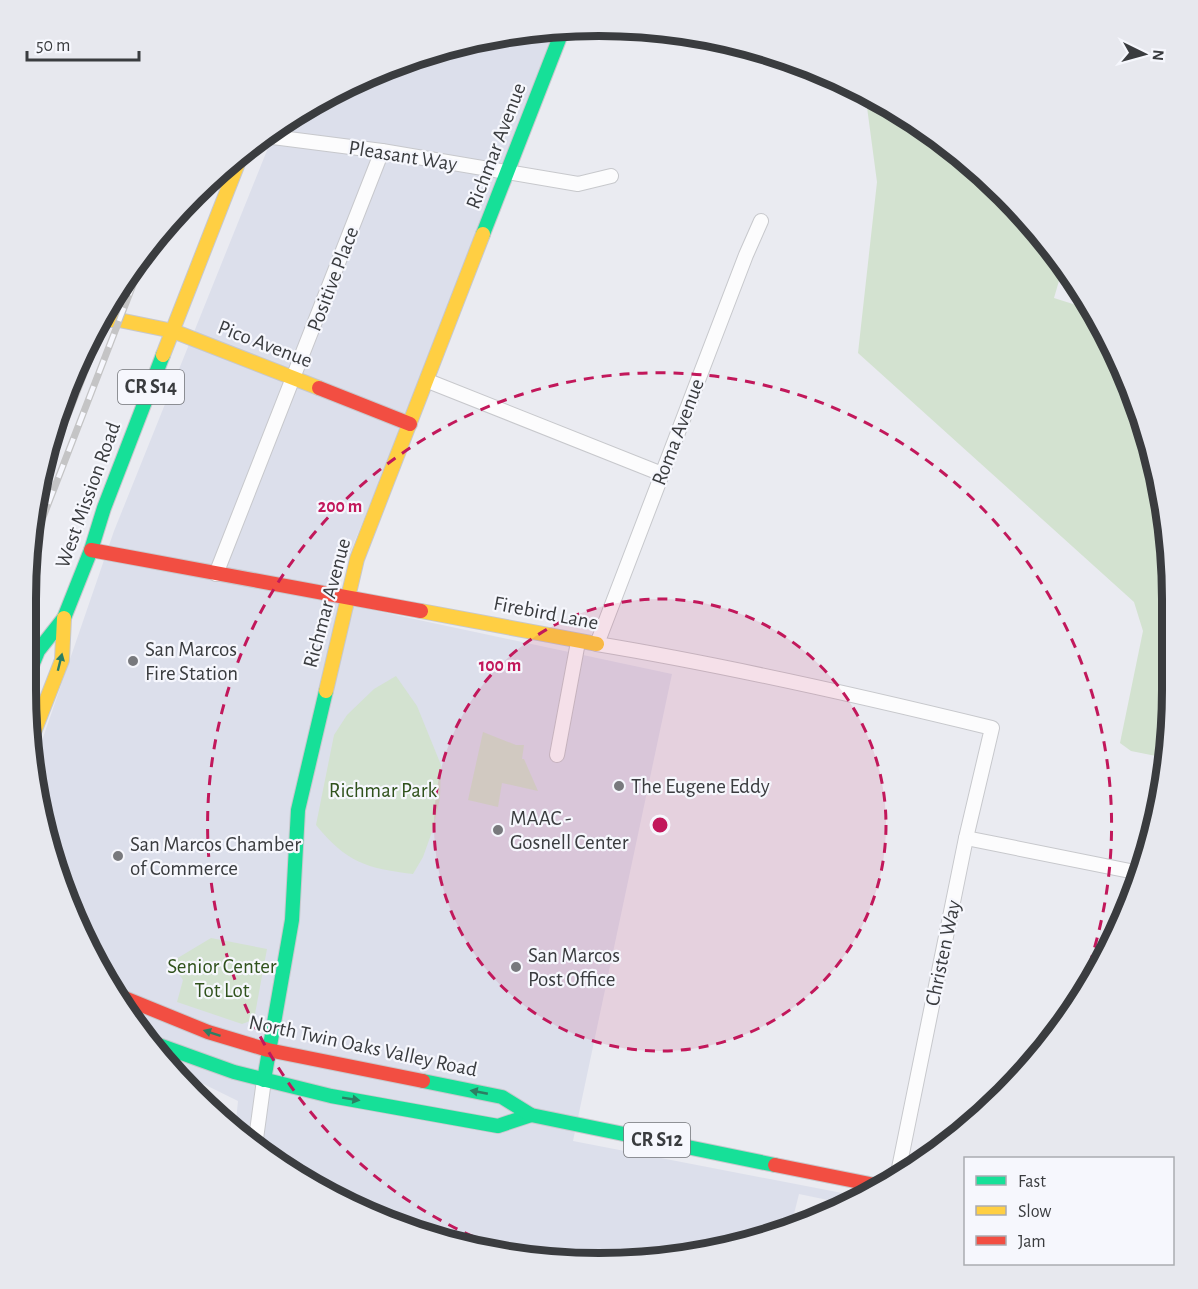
<svg xmlns="http://www.w3.org/2000/svg" width="1198" height="1289" font-family="'Alegreya Sans',sans-serif">
  <rect width="100%" height="100%" fill="#eaebf1"/>
  <path fill="#dcdfeb" d="M566,29L330,601L672,674L573,1141L863,1197L847,1204L799,1194L790,1230L674,1259L561,1262L450,1244L313,1187L235,1131L238,1101L171,1068L144,1039L84,943L37,802L35,761L114,531L276,128L312,103L414,56L524,30Z"/>
  <g fill="#d3e2d0">
    <path d="M865,92L948,144L1030,221L1063,267L1054,298L1095,311L1142,414L1168,524L1172,690L1166,758L1131,751L1120,743L1143,631L1134,602L858,353L877,182Z"/>
    <path d="M396,676L417,706L441,765L440,798L433,829L423,857L413,874C366,868 347,863 316,825L334,735L347,715L374,689Z"/>
    <path d="M483,732L516,745H524L522,759H524L538,791L502,783L498,807L468,800Z"/>
    <path d="M211,938L267,949L255,1014C252,1021 248,1022 242,1024L177,1002L183,980L171,962Z"/>
  </g>
  <g fill="none" stroke-linecap="round" stroke-linejoin="round">
    <g stroke="#c7c8cc" stroke-width="16">
      <g id="street">
        <path d="M265,136L382,151L578,184L611,176"/>
        <path d="M761,221L746,255L597,644C730,666 861,696 992,728L966,838L897,1178"/>
        <path d="M428,381L662,474"/>
        <path d="M216,574L382,151"/>
        <path d="M557,755L578,642"/>
        <path d="M966,838L1140,873"/>
        <path d="M255,1146L264,1080"/>
      </g>
    </g>
    <g stroke="#c7c8cc" stroke-width="16">
      <g id="fast">
        <path d="M483,234L563,29"/>
        <path d="M31,668L38,651L64,618L91,550L104,508L163,355"/>
        <path d="M145,1040L234,1072L331,1096L498,1126L531,1115"/>
        <path d="M264,1080L292,920L298,810L326,691"/>
        <path d="M423,1081L502,1097L531,1115L775,1165"/>
      </g>
    </g>
    <g stroke="#c7c8cc" stroke-width="16">
      <g id="slow">
        <path d="M101,320H119L173,331L319,388"/>
        <path d="M163,355L242,153"/>
        <path d="M421,611L597,644"/>
        <path d="M326,691L357,559L483,234"/>
        <path d="M34,732L62,660L64,618"/>
      </g>
    </g>
    <g stroke="#c7c8cc" stroke-width="16">
      <g id="jam">
        <path d="M319,388L410,424"/>
        <path d="M91,550L421,611"/>
        <path d="M117,995L208,1032L268,1050L423,1081"/>
        <path d="M775,1165L885,1187"/>
      </g>
    </g>
    <use href="#street" stroke="#fcfcfd" stroke-width="14"/>
    <use href="#fast" stroke="#16e098" stroke-width="14"/>
    <use href="#slow" stroke="#ffcf43" stroke-width="14"/>
    <use href="#jam" stroke="#f24e42" stroke-width="14"/>
    <path stroke="#c4c4c5" stroke-width="1.5" d="M36,504L121,287"/>
    <g stroke="#c4c4c5" stroke-width="7">
      <path id="rail" d="M28,556L148,246"/>
    </g>
    <use href="#rail" stroke="#f6f7fd" stroke-width="4.5" stroke-dasharray="14" stroke-linecap="butt"/>
  </g>
  <defs><path id="oneway-solid" d="M-6-.8H1V-3.2L6.5 0L1 3.2V.8H-6Z" transform="scale(1.5)"/></defs>
  <g fill="#2c7e63">
    <use href="#oneway-solid" transform="translate(60 662) rotate(-76)"/>
    <use href="#oneway-solid" transform="translate(212 1033) rotate(-162)"/>
    <use href="#oneway-solid" transform="translate(479 1092) rotate(-169)"/>
    <use href="#oneway-solid" transform="translate(351 1099) rotate(9)"/>
  </g>
  <circle cx="660" cy="825" r="226" fill="#c2185b" fill-opacity=".12"/>
  <g fill="none" stroke="#c2185b" stroke-width="3" stroke-dasharray="10 8">
    <circle cx="660" cy="825" r="226"/>
    <path d="M524 1256A452 452 0 1 1 1071 1012"/>
  </g>
  <g fill="#78797d" stroke="#f6f7fd" stroke-width="2">
    <circle cx="133" cy="661" r="6"/>
    <circle cx="619" cy="786" r="6"/>
    <circle cx="498" cy="830" r="6"/>
    <circle cx="118" cy="856" r="6"/>
    <circle cx="516" cy="967" r="6"/>
  </g>
  <g text-anchor="middle" dominant-baseline="central" stroke-width="4.5" stroke-linejoin="round" paint-order="stroke">
    <g fill="#f6f7fd" stroke="#727478" stroke-width="1.5">
      <rect x="118" y="370" width="66" height="34" rx="4.5"/>
      <rect x="624" y="1123" width="66" height="34" rx="4.5"/>
    </g>
    <g font-size="20" font-weight="bold" fill="#3a3c3f">
      <text x="151" y="387">CR S14</text>
      <text x="657" y="1140">CR S12</text>
    </g>
    <g font-size="21" fill="#3a3c3f" stroke="#f6f7fd">
      <text transform="translate(496 146) rotate(-69)">Richmar Avenue</text>
      <text transform="translate(403 156) rotate(9)">Pleasant Way</text>
      <text transform="translate(333 279) rotate(-69)">Positive Place</text>
      <text transform="translate(265 344) rotate(21)">Pico Avenue</text>
      <text transform="translate(678 432) rotate(-69)">Roma Avenue</text>
      <text transform="translate(88 495) rotate(-70)">West Mission Road</text>
      <text transform="translate(327 603) rotate(-75)">Richmar Avenue</text>
      <text transform="translate(546 613) rotate(11)">Firebird Lane</text>
      <text transform="translate(943 953) rotate(-78)">Christen Way</text>
      <text transform="translate(363 1046) rotate(12)">North Twin Oaks Valley Road</text>
    </g>
    <g font-size="21" fill="#3a3c3f" stroke="#f6f7fd" text-anchor="start">
      <text x="145" y="649">San Marcos<tspan x="145" dy="24">Fire Station</tspan></text>
      <text x="631" y="786">The Eugene Eddy</text>
      <text x="510" y="818">MAAC -<tspan x="510" dy="24">Gosnell Center</tspan></text>
      <text x="130" y="844">San Marcos Chamber<tspan x="130" dy="24">of Commerce</tspan></text>
      <text x="528" y="955">San Marcos<tspan x="528" dy="24">Post Office</tspan></text>
    </g>
    <g font-size="21" fill="#30521c" stroke="#f6f7fd">
      <text x="383" y="790">Richmar Park</text>
      <text x="222" y="966">Senior Center<tspan x="222" dy="24">Tot Lot</tspan></text>
    </g>
  </g>
  <path d="M0 0H1198V1289H0ZM599 36H599A563 563 0 0 1 1162 599V690A563 563 0 0 1 599 1253H599A563 563 0 0 1 36 690V599A563 563 0 0 1 599 36Z" fill="#e7e8ee" fill-rule="evenodd"/>
  <path fill="none" stroke="#3a3c3f" stroke-width="8" d="M599 36H599A563 563 0 0 1 1162 599V690A563 563 0 0 1 599 1253H599A563 563 0 0 1 36 690V599A563 563 0 0 1 599 36Z"/>
  <circle cx="660" cy="825" r="9" fill="#c2185b" stroke="#f6f7fd" stroke-width="3"/>
  <g font-size="18" text-anchor="middle" font-weight="bold" fill="#c2185b" stroke="#f6f7fd" stroke-width="4.5" stroke-linejoin="round" paint-order="stroke">
    <text x="340" y="512">200 m</text>
    <text x="500" y="671">100 m</text>
  </g>
  <rect x="964" y="1157" width="210" height="108" fill="#f6f7fd" stroke="#abacb1" stroke-width="1.5"/>
  <rect x="976" y="1176" width="30" height="9" fill="#16e098" stroke="#abacb1" stroke-width="1.5"/>
  <text x="1018" y="1187" font-size="18" fill="#3a3c3f">Fast</text>
  <rect x="976" y="1206" width="30" height="9" fill="#ffcf43" stroke="#abacb1" stroke-width="1.5"/>
  <text x="1018" y="1217" font-size="18" fill="#3a3c3f">Slow</text>
  <rect x="976" y="1236" width="30" height="9" fill="#f24e42" stroke="#abacb1" stroke-width="1.5"/>
  <text x="1018" y="1247" font-size="18" fill="#3a3c3f">Jam</text>
  <g transform="translate(1144 54) rotate(95)" stroke="#f6f7fd" stroke-width="4.5" paint-order="stroke">
  <path d="M0-4.5L10 22L0 15L-10 22Z" fill="#3a3c3f"/>
  <text y="-9" font-size="16" font-weight="bold" text-anchor="middle" fill="#3a3c3f">N</text>
  </g>
  <path d="M27 51v9h112v-9" fill="none" stroke="#3a3c3f" stroke-width="3"/>
  <text x="36" y="51" font-size="18" fill="#3a3c3f" stroke="#f6f7fd" stroke-width="4.5" paint-order="stroke">50 m</text>
</svg>
